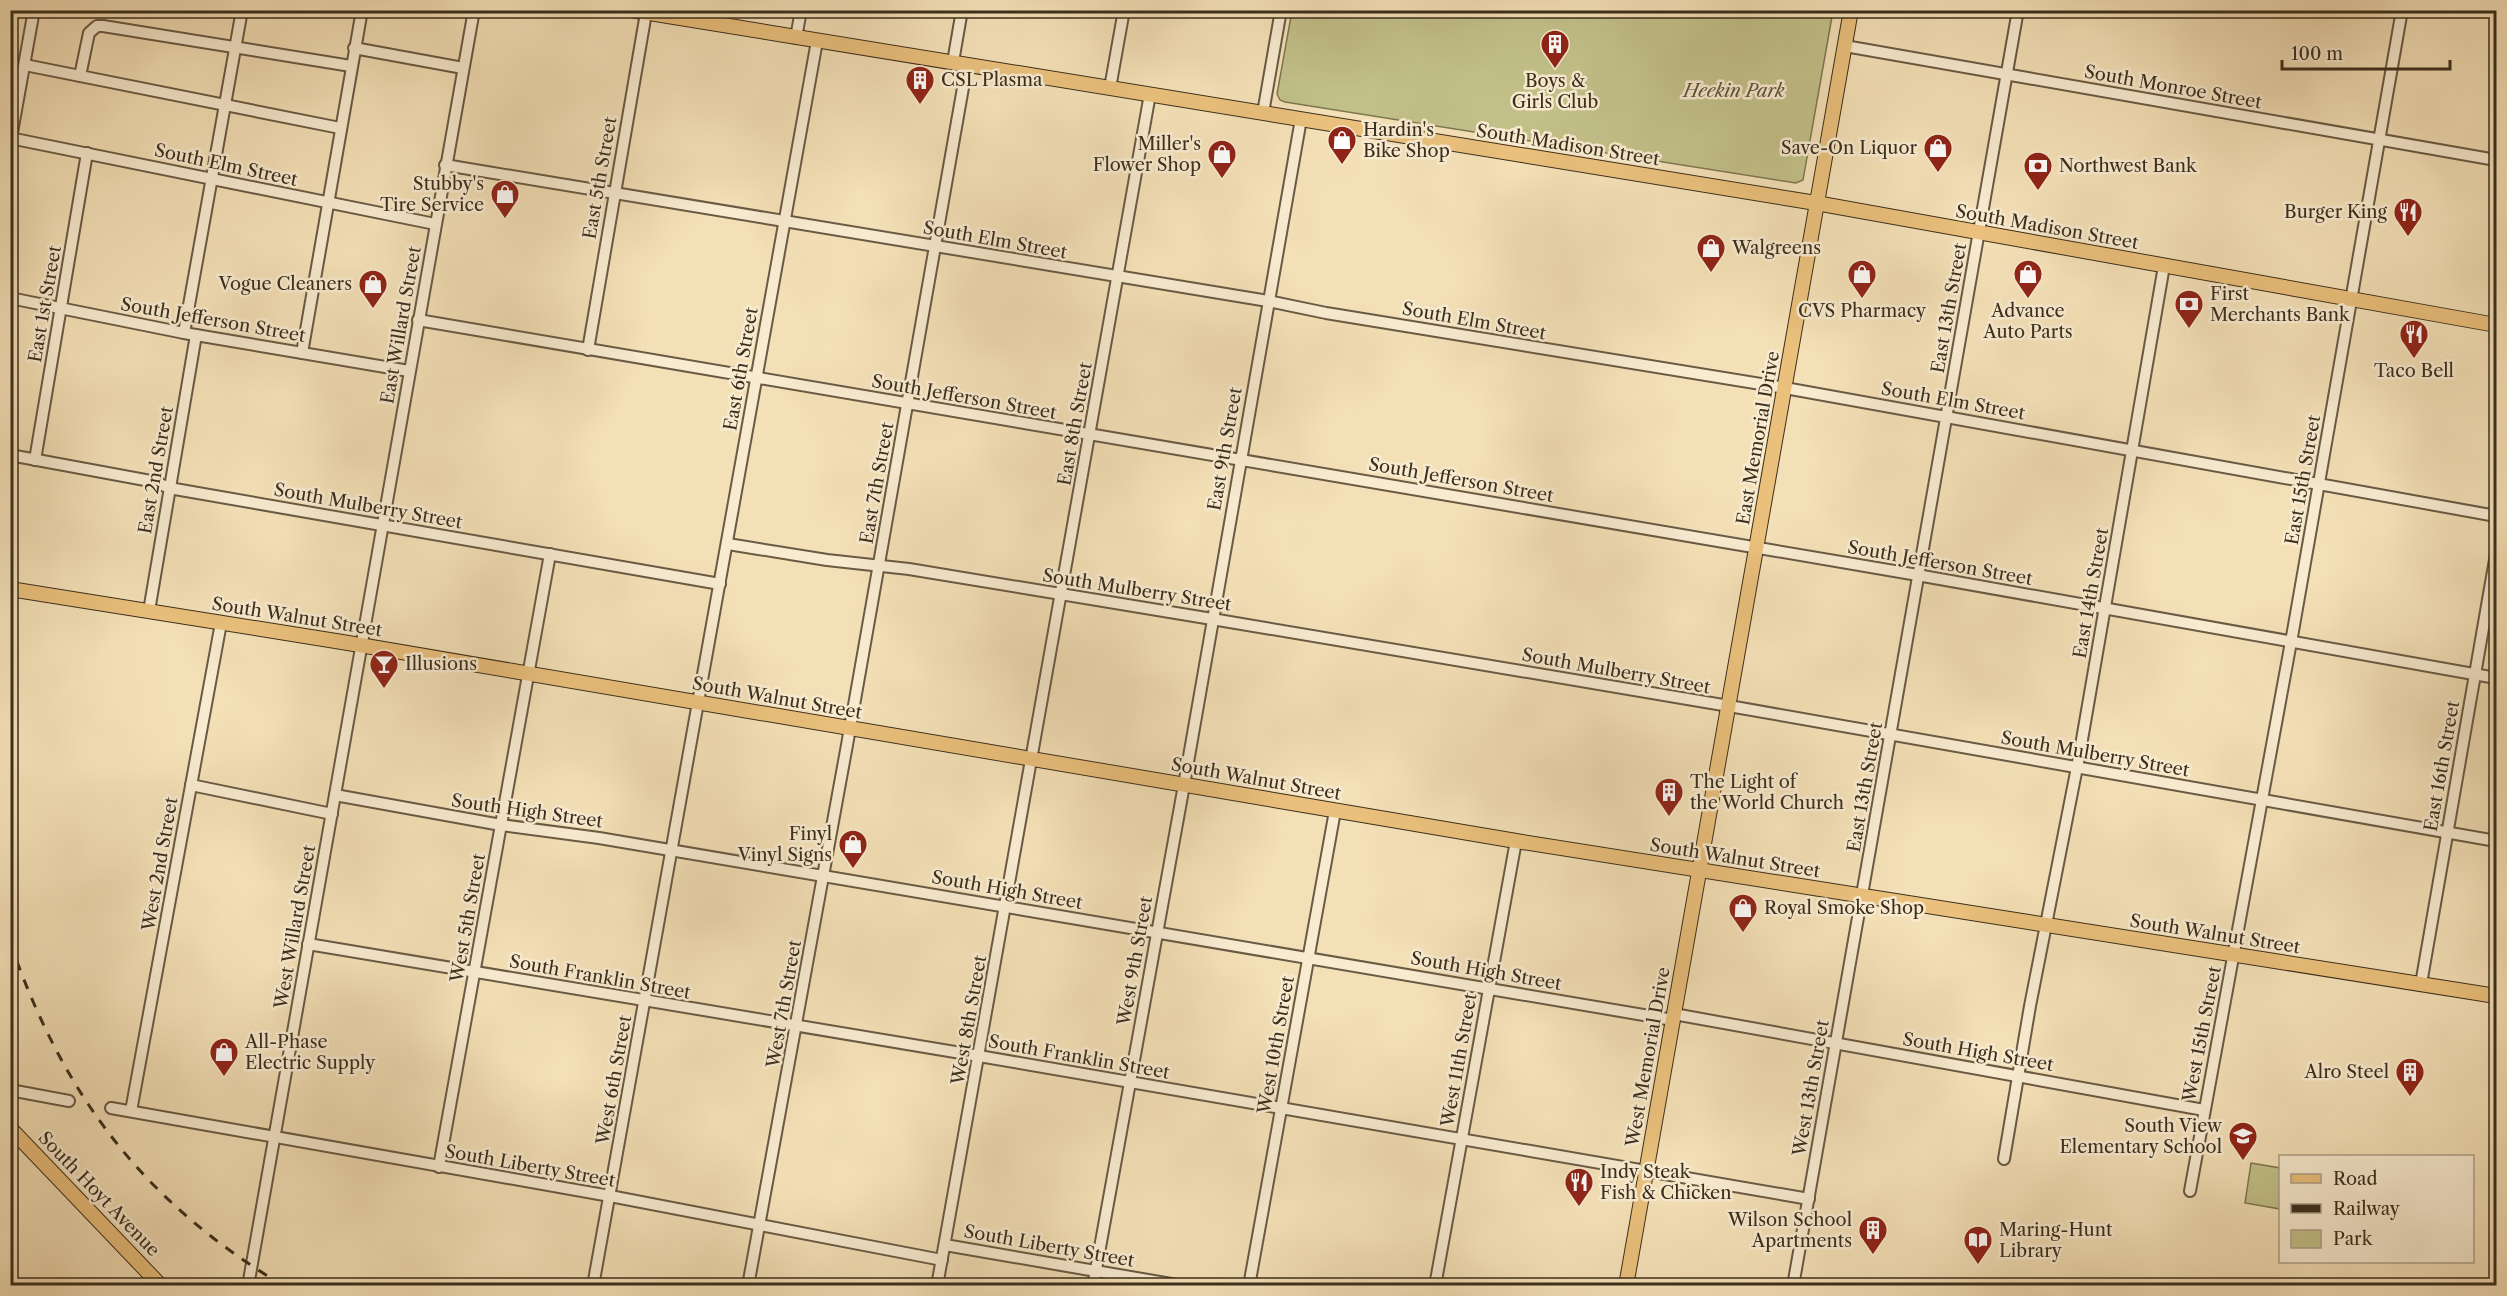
<svg xmlns="http://www.w3.org/2000/svg" width="2507" height="1296" font-family="'Libre Caslon Text',serif">
  <rect width="100%" height="100%" fill="#f4e0b7"/>
  <filter id="stains"><feTurbulence type="fractalNoise" baseFrequency=".00333" numOctaves="4"/><feColorMatrix values="0 0 0 0 .2 0 0 0 0 .09 0 0 0 0 .02 0 0 0 .5 -.17"/></filter>
  <radialGradient id="worn" r=".72"><stop offset=".6" stop-color="#630" stop-opacity="0"/><stop offset="1" stop-color="#630" stop-opacity=".3"/></radialGradient>
  <g fill="#c2c089" stroke="#7e7753" stroke-width="1.5">
    <path d="M1292,11V10L1833,11L1803,180L1796,183L1285,102L1280,100L1277,94Z"/>
    <path d="M2251,1163L2280,1168V1209L2245,1203Z"/>
  </g>
  <g fill="none" stroke-linecap="round" stroke-linejoin="round">
    <g stroke="#695a44" stroke-width="14">
      <g id="minor">
        <path d="M796,38L801,10"/>
        <path d="M1845,46L2496,160"/>
        <path d="M354,48L463,68"/>
        <path d="M953,62L962,10"/>
        <path d="M25,65L340,128"/>
        <path d="M80,76L89,33L97,26H103L351,66"/>
        <path d="M1110,88L1124,10"/>
        <path d="M1263,113L1281,10"/>
        <path d="M10,138L435,224"/>
        <path d="M11,138L34,10"/>
        <path d="M445,165L1268,301L1326,313L1785,388L2496,516"/>
        <path d="M10,298L184,333L409,371"/>
        <path d="M418,320L1906,573L2496,678"/>
        <path d="M184,333L242,10"/>
        <path d="M588,350L646,13"/>
        <path d="M302,353L362,10"/>
        <path d="M10,455L156,482L169,488L720,584"/>
        <path d="M35,460L87,153"/>
        <path d="M728,544L827,560L909,569L1212,619L1729,706L2496,841"/>
        <path d="M149,611L196,335"/>
        <path d="M191,785L332,814"/>
        <path d="M335,795L501,825L599,838L1673,1020"/>
        <path d="M308,944L979,1056L1809,1199"/>
        <path d="M2421,984L2496,554"/>
        <path d="M1674,1014L2204,1110"/>
        <path d="M10,1090L69,1101"/>
        <path d="M111,1108L610,1196L942,1260"/>
        <path d="M131,1111L221,623"/>
        <path d="M2004,1159L2030,1006L2079,757L2164,266"/>
        <path d="M439,1167L550,554"/>
        <path d="M2190,1191L2293,631L2402,10"/>
        <path d="M945,1245L1183,1286"/>
        <path d="M248,1286L474,10"/>
        <path d="M593,1286L817,41"/>
        <path d="M748,1286L847,745L967,65"/>
        <path d="M937,1286L1150,94"/>
        <path d="M1093,1286L1184,785L1301,119"/>
        <path d="M1249,1286L1335,811"/>
        <path d="M1435,1286L1516,841"/>
        <path d="M1793,1286L2018,10"/>
      </g>
    </g>
    <g stroke="#3b2e1d" stroke-width="16">
      <g id="major">
        <path d="M631,10L1816,203L2496,325"/>
        <path d="M10,589L342,642L1516,841L2496,996"/>
        <path d="M10,1128L161,1286"/>
        <path d="M1626,1286L1851,10"/>
      </g>
    </g>
    <use href="#minor" stroke="#f8ebd0" stroke-width="10"/>
    <use href="#major" stroke="#eac07c" stroke-width="14"/>
    <path stroke="#3b2e1d" stroke-width="3" stroke-dasharray="10 10" stroke-linecap="butt" d="M10,942C63,1095 143,1202 284,1286"/>
  </g>
  <defs>
    <g id="building-pin" transform="scale(1.5)"><path d="M0 17L-7.5 6A9.5 9.5 0 1 1 7.5 6Z" fill="#8f2418" stroke="#f8ebd0"/><path d="M-4-6H4V6H1V3H-1V6H-4ZM-2.5-4.3h1.7v1.8h-1.7ZM.8-4.3h1.7v1.8H.8ZM-2.5-1h1.7V.8h-1.7ZM.8-1h1.7V.8H.8Z" fill="#fff"/></g>
    <g id="shop-pin" transform="scale(1.5)"><path d="M0 17L-7.5 6A9.5 9.5 0 1 1 7.5 6Z" fill="#8f2418" stroke="#f8ebd0"/><path d="M-5-2.5h2.3a2.7 3.5 0 0 1 5.4 0H5L5.5 6h-11ZM-1.5-2.5h3a1.5 2.3 0 0 0-3 0Z" fill="#fff"/></g>
    <g id="bank-pin" transform="scale(1.5)"><path d="M0 17L-7.5 6A9.5 9.5 0 1 1 7.5 6Z" fill="#8f2418" stroke="#f8ebd0"/><path d="M-6-4H6V4H-6ZM0-2.3a2.3 2.3 0 1 0 0 4.6a2.3 2.3 0 1 0 0-4.6Z" fill="#fff"/></g>
    <g id="restaurant-pin" transform="scale(1.5)"><path d="M0 17L-7.5 6A9.5 9.5 0 1 1 7.5 6Z" fill="#8f2418" stroke="#f8ebd0"/><path d="M-5-6h1v4h1v-4h1v4h1v-4h1v5L-1.5 .5V6h-2V.5L-5-1ZM5-6V6H3V1.5H1.5Q1.5-4 5-6Z" fill="#fff"/></g>
    <g id="bar-pin" transform="scale(1.5)"><path d="M0 17L-7.5 6A9.5 9.5 0 1 1 7.5 6Z" fill="#8f2418" stroke="#f8ebd0"/><path d="M-6-5H6L.8 .8V4.5H3.5V6h-7V4.5H-.8V.8Z" fill="#fff"/></g>
    <g id="school-pin" transform="scale(1.5)"><path d="M0 17L-7.5 6A9.5 9.5 0 1 1 7.5 6Z" fill="#8f2418" stroke="#f8ebd0"/><path d="M0-5L7-2L0 1L-7-2ZM-4 1L0 2.5L4 1V4Q0 6-4 4Z" fill="#fff"/></g>
    <g id="library-pin" transform="scale(1.5)"><path d="M0 17L-7.5 6A9.5 9.5 0 1 1 7.5 6Z" fill="#8f2418" stroke="#f8ebd0"/><path d="M-6-4Q-3-5.5-.7-3.5V5Q-3 3-6 4ZM6-4Q3-5.5 .7-3.5V5Q3 3 6 4Z" fill="#fff"/></g>
  </defs>
  <g fill-rule="evenodd">
    <use href="#building-pin" x="1555" y="44"/>
    <use href="#building-pin" x="920" y="80"/>
    <use href="#shop-pin" x="1342" y="140"/>
    <use href="#shop-pin" x="1938" y="148"/>
    <use href="#shop-pin" x="1222" y="154"/>
    <use href="#bank-pin" x="2038" y="166"/>
    <use href="#shop-pin" x="505" y="194"/>
    <use href="#restaurant-pin" x="2408" y="212"/>
    <use href="#shop-pin" x="1711" y="248"/>
    <use href="#shop-pin" x="1862" y="274"/>
    <use href="#shop-pin" x="2028" y="274"/>
    <use href="#shop-pin" x="373" y="284"/>
    <use href="#bank-pin" x="2189" y="304"/>
    <use href="#restaurant-pin" x="2414" y="334"/>
    <use href="#bar-pin" x="384" y="664"/>
    <use href="#building-pin" x="1669" y="792"/>
    <use href="#shop-pin" x="853" y="844"/>
    <use href="#shop-pin" x="1743" y="908"/>
    <use href="#shop-pin" x="224" y="1052"/>
    <use href="#building-pin" x="2410" y="1072"/>
    <use href="#school-pin" x="2243" y="1136"/>
    <use href="#restaurant-pin" x="1579" y="1182"/>
    <use href="#building-pin" x="1873" y="1230"/>
    <use href="#library-pin" x="1978" y="1240"/>
  </g>
  <g text-anchor="middle" dominant-baseline="central" stroke-width="5" stroke-linejoin="round" paint-order="stroke">
    <g font-size="18" fill="#3b2e1d" stroke="#f8ebd0" text-anchor="start">
      <text x="941" y="80">CSL Plasma</text>
      <text x="1555" y="81" text-anchor="middle">Boys &amp;<tspan x="1555" dy="21">Girls Club</tspan></text>
      <text x="1363" y="130">Hardin's<tspan x="1363" dy="21">Bike Shop</tspan></text>
      <text x="1201" y="144" text-anchor="end">Miller's<tspan x="1201" dy="21">Flower Shop</tspan></text>
      <text x="1917" y="148" text-anchor="end">Save-On Liquor</text>
      <text x="2059" y="166">Northwest Bank</text>
      <text x="484" y="184" text-anchor="end">Stubby's<tspan x="484" dy="21">Tire Service</tspan></text>
      <text x="2387" y="212" text-anchor="end">Burger King</text>
      <text x="1732" y="248">Walgreens</text>
      <text x="352" y="284" text-anchor="end">Vogue Cleaners</text>
      <text x="2210" y="294">First<tspan x="2210" dy="21">Merchants Bank</tspan></text>
      <text x="1862" y="311" text-anchor="middle">CVS Pharmacy</text>
      <text x="2028" y="311" text-anchor="middle">Advance<tspan x="2028" dy="21">Auto Parts</tspan></text>
      <text x="2414" y="371" text-anchor="middle">Taco Bell</text>
      <text x="405" y="664">Illusions</text>
      <text x="1690" y="782">The Light of<tspan x="1690" dy="21">the World Church</tspan></text>
      <text x="832" y="834" text-anchor="end">Finyl<tspan x="832" dy="21">Vinyl Signs</tspan></text>
      <text x="1764" y="908">Royal Smoke Shop</text>
      <text x="245" y="1042">All-Phase<tspan x="245" dy="21">Electric Supply</tspan></text>
      <text x="2389" y="1072" text-anchor="end">Alro Steel</text>
      <text x="2222" y="1126" text-anchor="end">South View<tspan x="2222" dy="21">Elementary School</tspan></text>
      <text x="1600" y="1172">Indy Steak<tspan x="1600" dy="21">Fish &amp; Chicken</tspan></text>
      <text x="1852" y="1220" text-anchor="end">Wilson School<tspan x="1852" dy="21">Apartments</tspan></text>
      <text x="1999" y="1230">Maring-Hunt<tspan x="1999" dy="21">Library</tspan></text>
    </g>
    <g font-size="18" fill="#3b2e1d" stroke="#f8ebd0">
      <text transform="translate(2173 87) rotate(10)">South Monroe Street</text>
      <text transform="translate(1568 145) rotate(9)">South Madison Street</text>
      <text transform="translate(226 165) rotate(12)">South Elm Street</text>
      <text transform="translate(600 178) rotate(-80)">East 5th Street</text>
      <text transform="translate(2047 227) rotate(10)">South Madison Street</text>
      <text transform="translate(995 240) rotate(10)">South Elm Street</text>
      <text transform="translate(45 304) rotate(-80)">East 1st Street</text>
      <text transform="translate(1949 308) rotate(-80)">East 13th Street</text>
      <text transform="translate(213 320) rotate(10)">South Jefferson Street</text>
      <text transform="translate(1474 321) rotate(10)">South Elm Street</text>
      <text transform="translate(401 325) rotate(-80)">East Willard Street</text>
      <text transform="translate(741 369) rotate(-80)">East 6th Street</text>
      <text transform="translate(964 397) rotate(10)">South Jefferson Street</text>
      <text transform="translate(1953 401) rotate(10)">South Elm Street</text>
      <text transform="translate(1075 424) rotate(-80)">East 8th Street</text>
      <text transform="translate(1758 438) rotate(-80)">East Memorial Drive</text>
      <text transform="translate(1225 449) rotate(-80)">East 9th Street</text>
      <text transform="translate(156 470) rotate(-80)">East 2nd Street</text>
      <text transform="translate(1461 480) rotate(10)">South Jefferson Street</text>
      <text transform="translate(2303 480) rotate(-80)">East 15th Street</text>
      <text transform="translate(877 483) rotate(-80)">East 7th Street</text>
      <text transform="translate(368 506) rotate(10)">South Mulberry Street</text>
      <text transform="translate(1940 563) rotate(10)">South Jefferson Street</text>
      <text transform="translate(1137 590) rotate(9)">South Mulberry Street</text>
      <text transform="translate(2091 593) rotate(-80)">East 14th Street</text>
      <text transform="translate(297 617) rotate(9)">South Walnut Street</text>
      <text transform="translate(1616 671) rotate(10)">South Mulberry Street</text>
      <text transform="translate(777 698) rotate(10)">South Walnut Street</text>
      <text transform="translate(2095 754) rotate(10)">South Mulberry Street</text>
      <text transform="translate(2442 766) rotate(-80)">East 16th Street</text>
      <text transform="translate(1256 779) rotate(10)">South Walnut Street</text>
      <text transform="translate(1865 787) rotate(-80)">East 13th Street</text>
      <text transform="translate(527 811) rotate(8)">South High Street</text>
      <text transform="translate(1735 858) rotate(9)">South Walnut Street</text>
      <text transform="translate(160 864) rotate(-80)">West 2nd Street</text>
      <text transform="translate(1007 890) rotate(10)">South High Street</text>
      <text transform="translate(468 918) rotate(-80)">West 5th Street</text>
      <text transform="translate(295 927) rotate(-80)">West Willard Street</text>
      <text transform="translate(2215 934) rotate(9)">South Walnut Street</text>
      <text transform="translate(1135 961) rotate(-80)">West 9th Street</text>
      <text transform="translate(1486 971) rotate(10)">South High Street</text>
      <text transform="translate(600 977) rotate(10)">South Franklin Street</text>
      <text transform="translate(784 1004) rotate(-80)">West 7th Street</text>
      <text transform="translate(969 1020) rotate(-80)">West 8th Street</text>
      <text transform="translate(2202 1034) rotate(-79)">West 15th Street</text>
      <text transform="translate(1276 1045) rotate(-80)">West 10th Street</text>
      <text transform="translate(1978 1052) rotate(10)">South High Street</text>
      <text transform="translate(1079 1057) rotate(10)">South Franklin Street</text>
      <text transform="translate(1648 1057) rotate(-80)">West Memorial Drive</text>
      <text transform="translate(1459 1060) rotate(-80)">West 11th Street</text>
      <text transform="translate(614 1080) rotate(-80)">West 6th Street</text>
      <text transform="translate(1811 1088) rotate(-80)">West 13th Street</text>
      <text transform="translate(530 1166) rotate(10)">South Liberty Street</text>
      <text transform="translate(99 1194) rotate(46)">South Hoyt Avenue</text>
      <text transform="translate(1049 1246) rotate(10)">South Liberty Street</text>
    </g>
    <g font-size="18" font-style="italic" fill="#5d5238" stroke="#f8ebd0">
      <text x="1734" y="91">Heekin Park</text>
    </g>
  </g>
  <rect width="2507" height="1296" fill="none" stroke="#f4e0b7" stroke-width="36"/>
  <rect x="12" y="12" width="2483" height="1272" fill="none" stroke="#3b2e1d" stroke-width="3"/>
  <rect x="18" y="18" width="2471" height="1260" fill="none" stroke="#3b2e1d" stroke-width="1.5"/>
  <rect x="2279" y="1155" width="195" height="108" fill="#f8ebd0" stroke="#ac9f88" stroke-width="1.5"/>
  <rect x="2291" y="1174" width="30" height="9" fill="#eac07c" stroke="#ac9f88" stroke-width="1.5"/>
  <text x="2333" y="1185" font-size="18" fill="#3b2e1d">Road</text>
  <rect x="2291" y="1204" width="30" height="9" fill="#3b2e1d" stroke="#ac9f88" stroke-width="1.5"/>
  <text x="2333" y="1215" font-size="18" fill="#3b2e1d">Railway</text>
  <rect x="2291" y="1230" width="30" height="18" fill="#c2c089" stroke="#ac9f88" stroke-width="1.5"/>
  <text x="2333" y="1245" font-size="18" fill="#3b2e1d">Park</text>
  <path d="M2282 60v9h168v-9" fill="none" stroke="#3b2e1d" stroke-width="3"/>
  <text x="2291" y="60" font-size="18" fill="#3b2e1d" stroke="#f8ebd0" stroke-width="4.5" paint-order="stroke">100 m</text>
  <rect width="100%" height="100%" filter="url(#stains)"/>
  <rect width="100%" height="100%" fill="url(#worn)"/>
</svg>
